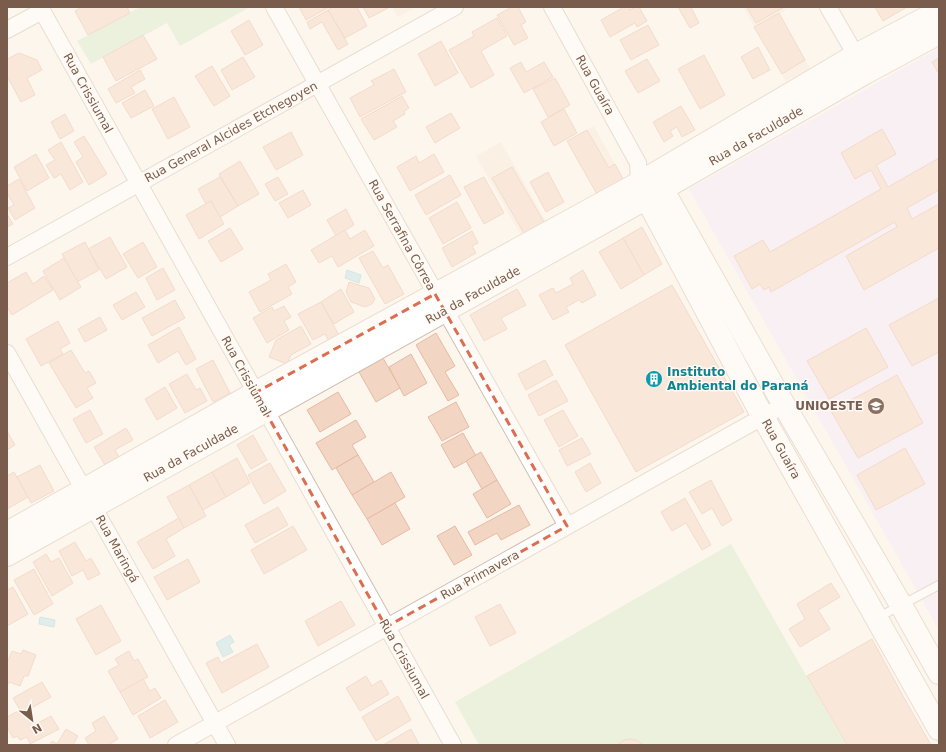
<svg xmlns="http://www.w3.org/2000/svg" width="946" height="752" font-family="'DejaVu Sans',sans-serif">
  <rect width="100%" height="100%" fill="#fdf6ec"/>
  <g fill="#f5e8da">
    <path d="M392,7H416L398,17Z"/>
    <path d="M743,7H790L779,14L810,68L786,81Z"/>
    <path d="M594,126L624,181L598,196L567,141Z"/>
    <path d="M501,142L547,223L522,237L476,156Z"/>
  </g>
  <path fill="#f3e8fa" d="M939,48V630L689,189Z"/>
  <g fill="#d8ecc9">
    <path d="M140,7H250L180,46L167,23L91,64L77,41Z"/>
    <path d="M731,544L846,745H479L455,702Z"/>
  </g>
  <g fill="#bfe3e8" stroke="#a5d3da">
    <path d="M347,270L361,275L359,283L345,278Z"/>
    <path d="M40,617L55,620L54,627L39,624Z"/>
    <path d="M230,635L234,642L229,645L233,652L223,657L216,643Z"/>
  </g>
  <g fill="#f3d5c3" stroke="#e6bba3">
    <path d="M82,7H127L130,13L88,35L75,11Z"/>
    <path d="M299,7H329L306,20Z"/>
    <path d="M333,7H357L367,26L345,38L328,10Z"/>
    <path d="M363,7H388V8L369,18Z"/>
    <path d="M512,7H518L526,22L521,25L528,38L514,45L497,15Z"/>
    <path d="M624,7H629L630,10L635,7H639L647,21L637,27L635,23L610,37L601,20Z"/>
    <path d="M678,7H691L699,23L690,28Z"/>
    <path d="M747,7H784L756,23Z"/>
    <path d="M875,7H907L883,21Z"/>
    <path d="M328,10L348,44L338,50L322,22L310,29L307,22Z"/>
    <path d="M779,13L805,60L782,74L754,27Z"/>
    <path d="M497,18L507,36L481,51L494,75L471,88L449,50L474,36L472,32Z"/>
    <path d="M249,20L263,45L245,55L231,31Z"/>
    <path d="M648,25L659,45L631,60L620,40Z"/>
    <path d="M143,35L157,59L116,81L103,57Z"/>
    <path d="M441,41L458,73L435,86L418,54Z"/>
    <path d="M758,47L770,70L753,79L741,57Z"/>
    <path d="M19,53L37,60L42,70L27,78L35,95L21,102L7,76V59Z"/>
    <path d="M704,55L725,95L700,109L678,69Z"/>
    <path d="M243,57L255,77L232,90L221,70Z"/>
    <path d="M939,58V74L932,62Z"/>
    <path d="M647,59L660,81L638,93L625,71Z"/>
    <path d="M521,62L526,72L544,62L553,77L524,93L510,68Z"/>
    <path d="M212,66L230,96L214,106L195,76Z"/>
    <path d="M394,69L406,92L360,117L350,98L374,85L371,81Z"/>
    <path d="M140,70L145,79L131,87L135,93L116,103L108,89Z"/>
    <path d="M555,78L570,105L548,117L533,89Z"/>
    <path d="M145,90L154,106L131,118L122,103Z"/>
    <path d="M402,96L409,108L404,111L405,114L393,121L397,127L374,140L361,119Z"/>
    <path d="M174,97L190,127L168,139L152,109Z"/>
    <path d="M681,106L695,130L682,137L677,127L670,131L673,136L664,142L653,122Z"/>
    <path d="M564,109L577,133L554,146L541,122Z"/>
    <path d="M451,113L460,128L435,143L426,127Z"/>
    <path d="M65,114L74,131L60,139L51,122Z"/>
    <path d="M882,129L896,154L876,165L888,187L939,158V190L907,208L912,219L939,204V248L864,290L846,256L897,227L895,222L771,292L769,287L764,290L760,284L752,289L734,256L763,240L770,252L881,189L871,170L855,179L841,153Z"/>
    <path d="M587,130L609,168L615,164L624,181L598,196L567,141Z"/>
    <path d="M291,132L303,155L276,170L263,147Z"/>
    <path d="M84,136L107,174L89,185L76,162L83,157L74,142Z"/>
    <path d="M61,142L83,182L70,190L61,174L54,178L46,165L55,160L48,150Z"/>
    <path d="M36,154L49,178L27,191L14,167Z"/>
    <path d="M434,154L444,172L410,191L397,167L416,156L419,163Z"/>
    <path d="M240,161L259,194L238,206L219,174Z"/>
    <path d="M512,167L545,224L525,235L492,178Z"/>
    <path d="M548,172L564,202L546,212L530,182Z"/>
    <path d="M450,175L461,195L426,215L415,195Z"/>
    <path d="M220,177L238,206L220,217L211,201L206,204L198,189Z"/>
    <path d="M278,177L288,194L275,201L265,184Z"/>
    <path d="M484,177L504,213L484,224L464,187Z"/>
    <path d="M19,179L35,208L15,220L8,208L14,205L7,193V186Z"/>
    <path d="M303,190L311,205L288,218L279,203Z"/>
    <path d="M211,201L224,224L199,239L186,215Z"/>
    <path d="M457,202L471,228L443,244L429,218Z"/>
    <path d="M346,209L354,225L336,236L327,220Z"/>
    <path d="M7,214L13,224L7,227Z"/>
    <path d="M642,227L662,264L644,275L623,238Z"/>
    <path d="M230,228L243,249L221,262L208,241Z"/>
    <path d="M345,230L350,239L365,230L374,246L338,267L332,256L319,263L311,250Z"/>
    <path d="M472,231L478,243L472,246L476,253L452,267L442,248Z"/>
    <path d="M110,237L127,267L106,279L88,249Z"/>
    <path d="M623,238L644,275L621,289L599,252Z"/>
    <path d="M85,242L99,270L77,282L62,254Z"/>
    <path d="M143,242L157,267L138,278L123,254Z"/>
    <path d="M373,251L383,268L388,265L404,294L385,304L359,258Z"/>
    <path d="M64,258L81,287L60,300L43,271Z"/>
    <path d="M286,264L296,282L288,287L292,294L260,312L249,292L271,280L268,274Z"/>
    <path d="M163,268L175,290L157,300L146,278Z"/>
    <path d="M583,270L596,295L582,303L579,300L566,307L569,312L553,320L539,295L553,288L556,293L573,284L570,278Z"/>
    <path d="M26,272L33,284L44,276L53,290L12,315L7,307V283Z"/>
    <path d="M349,282L369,288L375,299L372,304L365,307L351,302L346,292Z"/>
    <path d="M672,285L744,412L636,472L565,345Z"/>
    <path d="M341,289L354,312L334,324L321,302Z"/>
    <path d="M517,289L526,305L501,318L507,329L484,341L470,315Z"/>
    <path d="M136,292L145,307L122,320L113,305Z"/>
    <path d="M939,298V352L912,366L889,325Z"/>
    <path d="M175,300L185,318L152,336L142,318Z"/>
    <path d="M321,302L340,337L330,343L325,334L313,340L298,314Z"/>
    <path d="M284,306L291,317L284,321L289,330L267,343L253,318L272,307L274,311Z"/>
    <path d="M100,317L107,330L85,342L78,329Z"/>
    <path d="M58,321L70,343L60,349L63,354L41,366L26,339Z"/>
    <path d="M301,326L311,344L291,355L287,364L269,357L276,340Z"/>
    <path d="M179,327L196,359L186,365L178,351L158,363L148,345Z"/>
    <path d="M866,328L888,367L829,399L807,361Z"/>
    <path d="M436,333L455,366L445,372L459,395L448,401L416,345Z"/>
    <path d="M71,350L85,373L89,371L96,383L87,388L93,398L76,408L49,363Z"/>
    <path d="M411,354L427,383L404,396L389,367Z"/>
    <path d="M383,358L400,388L376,402L359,372Z"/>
    <path d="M213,360L230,393L213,402L196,369Z"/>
    <path d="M545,360L553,375L526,390L518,374Z"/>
    <path d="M187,374L196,390L200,388L207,401L185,413L169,384Z"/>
    <path d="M897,375L923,423L858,458L831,411Z"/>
    <path d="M556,380L568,401L539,416L528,395Z"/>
    <path d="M165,387L177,408L157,420L145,399Z"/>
    <path d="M338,392L351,414L320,432L307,410Z"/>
    <path d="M456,402L469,427L442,441L428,417Z"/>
    <path d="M90,410L103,434L86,443L73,419Z"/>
    <path d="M563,410L578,436L559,447L544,420Z"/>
    <path d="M356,420L366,437L352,445L358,455L332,470L316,443Z"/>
    <path d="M126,428L133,440L115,450L119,457L105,465L94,447Z"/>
    <path d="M7,431L15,445L7,450Z"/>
    <path d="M463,433L476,456L454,468L441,445Z"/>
    <path d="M253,435L267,460L251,469L237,445Z"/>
    <path d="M582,438L591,454L567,466L559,450Z"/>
    <path d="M905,448L925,484L876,510L857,475Z"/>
    <path d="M481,452L497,480L482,489L466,461Z"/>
    <path d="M358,455L374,482L352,495L336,468Z"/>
    <path d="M237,458L250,483L226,497L212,472Z"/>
    <path d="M270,463L286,491L264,504L248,475Z"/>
    <path d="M590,463L601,483L586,492L575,472Z"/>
    <path d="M40,465L54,491L31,503L17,477Z"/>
    <path d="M14,472L28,497L7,509V476Z"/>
    <path d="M212,472L226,497L203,510L189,485Z"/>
    <path d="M391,472L405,497L367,519L352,495Z"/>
    <path d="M497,480L511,504L487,518L473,494Z"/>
    <path d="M711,480L732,520L722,526L712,508L702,514L689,492Z"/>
    <path d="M189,485L206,516L184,528L167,497Z"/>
    <path d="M685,498L711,545L702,550L686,523L672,531L661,512Z"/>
    <path d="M395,503L410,529L382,545L367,519Z"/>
    <path d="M519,505L530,525L501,540L497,533L475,545L468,532Z"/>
    <path d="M278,507L288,525L255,543L245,525Z"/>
    <path d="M179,518L184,528L166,539L175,556L153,569L137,542Z"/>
    <path d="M293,526L307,550L264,574L251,550Z"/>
    <path d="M455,526L472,555L454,565L437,536Z"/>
    <path d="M75,542L86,561L91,558L100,574L88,580L83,570L72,576L59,551Z"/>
    <path d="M46,554L51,562L59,558L73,583L52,596L33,562Z"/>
    <path d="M188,559L200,582L167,600L154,577Z"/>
    <path d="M34,569L53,604L34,615L14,580Z"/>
    <path d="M831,583L840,597L818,610L830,629L800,647L789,629L805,619L797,604Z"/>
    <path d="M13,587L28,614L7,626V590Z"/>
    <path d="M341,601L355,625L318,646L305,621Z"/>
    <path d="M500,604L516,633L490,646L475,617Z"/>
    <path d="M101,605L121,641L96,655L76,619Z"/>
    <path d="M872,639L903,696L931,745H847L807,676Z"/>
    <path d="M257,644L269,667L222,693L206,663L218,657L221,663Z"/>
    <path d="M23,650L36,655L28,676H24L20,686L9,682L7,686V661H8L12,651L21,654Z"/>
    <path d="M129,651L134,661L138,659L148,677L120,692L108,671L119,665L115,659Z"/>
    <path d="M366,676L372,686L381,680L389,694L360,711L346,688Z"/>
    <path d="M143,679L150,691L155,688L161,698L133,715L120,692Z"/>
    <path d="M42,682L51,697L28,710L36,724L51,716L59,729L30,744L27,737L20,740L17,736L13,738L7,727V717L20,710L13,698Z"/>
    <path d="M398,696L411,720L376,741L362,717Z"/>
    <path d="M165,700L178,722L150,738L138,716Z"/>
    <path d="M104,716L118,739L108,745H89L85,738L96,731L92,723Z"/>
    <path d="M66,729L78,736L73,745H50L52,741L57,744Z"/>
    <path d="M411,729L419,744L418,745H383Z"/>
    <path d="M630,739L636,740L644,745H617L624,740Z"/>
  </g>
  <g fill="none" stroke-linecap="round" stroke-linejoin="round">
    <g stroke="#d1beb0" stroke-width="10">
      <path id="lane" d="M877,618L939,585"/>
    </g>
    <g stroke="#d1beb0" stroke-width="18">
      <g id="street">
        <path d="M40,7L453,745"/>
        <path d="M274,7L567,526"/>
        <path d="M552,7L638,163L639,183"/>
        <path d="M828,7L861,64"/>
        <path d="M7,30L42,11"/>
        <path d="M7,257L455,7"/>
        <path d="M7,353L227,745"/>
        <path d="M176,745L784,405"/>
      </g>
    </g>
    <g stroke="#d6c0b0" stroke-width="24">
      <g id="secondary">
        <path d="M655,176L784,405L901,605L939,673"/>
        <path d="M640,186L763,417L939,729"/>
        <path d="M7,533L255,393L639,183L856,55L939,11"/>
        <path d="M7,555L647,198L865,73L939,33"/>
      </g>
    </g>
    <use href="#lane" stroke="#fff" stroke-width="8"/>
    <use href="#street" stroke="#fff" stroke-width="16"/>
    <use href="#secondary" stroke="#fff" stroke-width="22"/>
  </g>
  <path d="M0 0H946V752H0ZM435,294L567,526L386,627L255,393Z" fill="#fdf6ec" fill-opacity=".55" fill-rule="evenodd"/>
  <path fill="none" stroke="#dc6d51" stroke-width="3" stroke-dasharray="8 5" stroke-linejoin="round" d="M435,294L567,526L386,627L255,393Z"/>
  <defs>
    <g id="building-disc" transform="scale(0.9)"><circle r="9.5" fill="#0f9aa8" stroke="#fffaf3"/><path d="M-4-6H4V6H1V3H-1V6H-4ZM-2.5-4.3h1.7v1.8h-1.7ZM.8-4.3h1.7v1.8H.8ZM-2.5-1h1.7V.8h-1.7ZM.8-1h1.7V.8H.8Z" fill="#fff"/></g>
    <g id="university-disc" transform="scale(0.9)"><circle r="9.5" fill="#8d6e63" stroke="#fffaf3"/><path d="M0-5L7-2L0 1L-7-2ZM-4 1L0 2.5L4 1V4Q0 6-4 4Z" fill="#fff"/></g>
  </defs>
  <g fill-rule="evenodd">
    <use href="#building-disc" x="654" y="379"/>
    <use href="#university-disc" x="876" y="406"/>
  </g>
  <g text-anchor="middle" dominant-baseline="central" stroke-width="3" stroke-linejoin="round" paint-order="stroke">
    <g font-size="12" fill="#7a5c4d" stroke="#fffaf3">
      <text transform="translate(595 85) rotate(61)">Rua Guaíra</text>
      <text transform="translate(88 93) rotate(61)">Rua Crissiumal</text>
      <text transform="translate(231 132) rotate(-29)">Rua General Alcides Etchegoyen</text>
      <text transform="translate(756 136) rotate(-30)">Rua da Faculdade</text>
      <text transform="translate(402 235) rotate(61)">Rua Serrafina Côrrea</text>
      <text transform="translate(473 295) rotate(-29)">Rua da Faculdade</text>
      <text transform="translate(246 376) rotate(61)">Rua Crissiumal</text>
      <text transform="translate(781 449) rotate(61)">Rua Guaíra</text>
      <text transform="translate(191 453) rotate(-29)">Rua da Faculdade</text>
      <text transform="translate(117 549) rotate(61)">Rua Maringá</text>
      <text transform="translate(480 575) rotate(-29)">Rua Primavera</text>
      <text transform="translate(404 659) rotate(61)">Rua Crissiumal</text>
    </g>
    <g font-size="12" font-weight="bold" fill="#0d838f" stroke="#fffaf3" text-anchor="start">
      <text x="667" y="372">Instituto<tspan x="667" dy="14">Ambiental do Paraná</tspan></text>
    </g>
    <g font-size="12" font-weight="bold" fill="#785e54" stroke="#fffaf3" text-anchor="end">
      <text x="863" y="406">UNIOESTE</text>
    </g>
  </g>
  <rect width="946" height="752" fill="none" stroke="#7a5c4d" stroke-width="16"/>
  <g transform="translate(32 720) rotate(150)" stroke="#fffaf3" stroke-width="3" paint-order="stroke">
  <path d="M0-3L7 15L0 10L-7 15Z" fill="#7a5c4d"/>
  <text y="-6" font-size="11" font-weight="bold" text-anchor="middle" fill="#7a5c4d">N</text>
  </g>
</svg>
